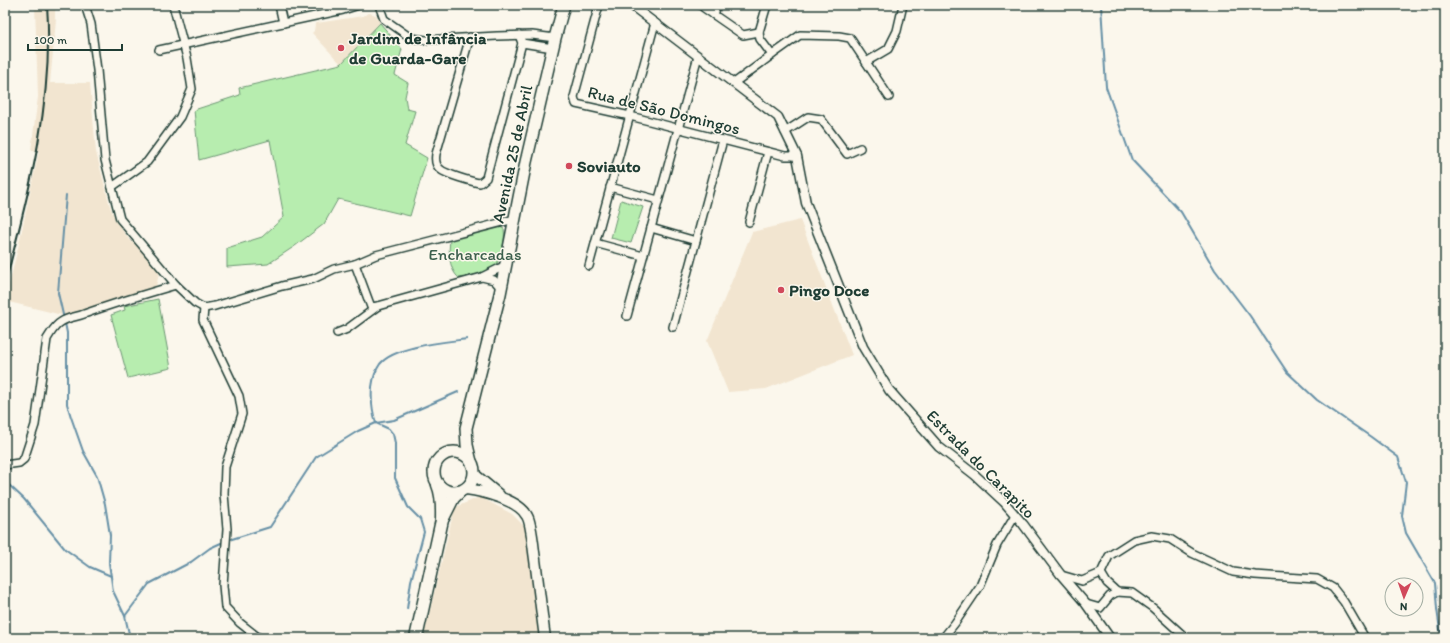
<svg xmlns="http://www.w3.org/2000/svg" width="1450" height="643" font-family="Itim,sans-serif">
  <rect width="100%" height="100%" fill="#fbf7ec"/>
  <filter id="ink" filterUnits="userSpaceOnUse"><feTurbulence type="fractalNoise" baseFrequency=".025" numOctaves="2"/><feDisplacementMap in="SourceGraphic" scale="8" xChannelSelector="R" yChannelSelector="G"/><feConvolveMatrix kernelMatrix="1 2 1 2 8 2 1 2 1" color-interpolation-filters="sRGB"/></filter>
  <g filter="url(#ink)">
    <g fill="#f2e5d0">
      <path d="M35,5H55V19L56,20L50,83H90L96,152L110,206L116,222L129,239L148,257L160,270L156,286L66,316L5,301L18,248L39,151L31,150L38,97Z"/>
      <path d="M369,13L376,15L380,23L341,64L312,33L314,31L315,24L317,23L363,16Z"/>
      <path d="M800,220L852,355L766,389L728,392L707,341L752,232Z"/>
      <path d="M480,497L512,514L525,527L530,546L543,638H439L424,635L454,510L458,506Z"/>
    </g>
    <g fill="#b7edaf" stroke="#6b9572">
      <path d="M380,23L402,49L395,75L408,83L405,97L407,109L415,111L405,145L427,158L410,216L338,199L324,224L295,246L268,264L227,267V248L262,237L284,217L270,140L199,160L194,110L240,95L239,88L341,64Z"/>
      <path d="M621,200L643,207L631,243L611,238Z"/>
      <path d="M495,224L504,229C506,243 500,258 494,271L459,278C448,269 448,248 451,235Z"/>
      <path d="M158,299L171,368L128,378L111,315L125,310L124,306Z"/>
    </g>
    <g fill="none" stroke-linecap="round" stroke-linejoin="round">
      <g stroke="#6690a6" stroke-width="2">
        <path d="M1101,5L1106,87L1132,160L1181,212L1215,270L1250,316L1287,372L1317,400L1371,437L1398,457L1406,482L1402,516L1406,533L1435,583L1437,609L1440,630L1445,638"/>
        <path d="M64,319L58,293L66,195"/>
        <path d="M65,323L67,333V404L71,417L83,451L97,476L105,504L110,535L109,563L113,591L125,616"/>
        <path d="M9,485L24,499L65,549L90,567L111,576"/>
        <path d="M232,539L270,527L316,457L358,431L376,423L394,420L458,392"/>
        <path d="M407,609L411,581L424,532L420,519L408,507L395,478V443L393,434L389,429L376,423C372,411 371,399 372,387C373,379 375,371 380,364C395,346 445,342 467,339"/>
        <path d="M130,638L125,616L149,584L191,562L210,548L221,543"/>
      </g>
      <g stroke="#1f3d34" stroke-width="10">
        <g id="minor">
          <path d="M85,5L91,24L97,70L105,160L120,219L176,285L195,303L204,308"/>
          <path d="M279,5L283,23"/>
          <path d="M379,5L384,19L411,38L426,40L497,36L532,35L555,38"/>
          <path d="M599,5L574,97L576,104L630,116L785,156H797"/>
          <path d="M701,5L704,8L743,35L759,32"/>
          <path d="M767,5L759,32L760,39L772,55"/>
          <path d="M714,15L717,5"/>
          <path d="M470,37L436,154C435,160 435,165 440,169C445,174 473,182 480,183L486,178L522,43L519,35"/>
          <path d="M522,43L553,48"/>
          <path d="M159,50L343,10L359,5"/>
          <path d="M866,62L889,97"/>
          <path d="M734,83L772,55L800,35L839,36L850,38L866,62L888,49L897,31L903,5"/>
          <path d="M785,132L808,117L821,119L847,154L860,148"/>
          <path d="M112,187L147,162L180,117L192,89L187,58L173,5"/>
          <path d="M610,187L658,200"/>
          <path d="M749,222L768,152"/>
          <path d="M651,228L696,241"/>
          <path d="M595,243L643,256"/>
          <path d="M355,264L371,307L378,306L482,277L506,265"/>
          <path d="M589,266L655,23"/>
          <path d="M482,277L494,280L501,288"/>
          <path d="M204,308L203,320L239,396L242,414L225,467L224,494L227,529L223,585L225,607L240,623L259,638"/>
          <path d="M204,308L215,306L282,286L313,279L334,269L355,264L376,255L515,219"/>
          <path d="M627,316L698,56"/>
          <path d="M673,327L723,140"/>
          <path d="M337,333L347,329L378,306"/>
          <path d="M5,465L19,463L24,459L35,425L47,339C51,333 54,326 61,322C68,317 77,317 84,314C115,303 145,294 176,285"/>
          <path d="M1061,575L1082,581L1101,573"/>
          <path d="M1086,604L1100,608L1110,596L1117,592"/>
          <path d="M943,638L955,623L980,586L997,545L1015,515"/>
          <path d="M1186,638L1153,608L1132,593L1117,592L1107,583L1101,573L1109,556L1134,540L1152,536L1170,539L1192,553L1233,572L1255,575L1317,579L1333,588L1344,602L1365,638"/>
        </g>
      </g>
      <g stroke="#1f3d34" stroke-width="11">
        <path id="tertiary" d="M631,5L778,117L797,156L806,203L863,347L889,390L939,447L975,475L1004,502L1023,524L1061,575L1086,604L1110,638"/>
      </g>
      <g stroke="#1f3d34" stroke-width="13">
        <g id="secondary">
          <path d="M474,474L499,495"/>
          <path d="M466,489C482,491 519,500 527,516C531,522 533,544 534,552C538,581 541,609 545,638"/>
        </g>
      </g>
      <g stroke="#1f3d34" stroke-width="14">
        <g id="trunk">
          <circle cx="454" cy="472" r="20"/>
          <path d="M471,462L467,445L466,428L500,294L526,162L555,38L564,5"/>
        </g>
      </g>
      <g stroke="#1f3d34" stroke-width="15">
        <g id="motorway">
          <path d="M443,518L453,498L459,492"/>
          <path d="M416,638L442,520C442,509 443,496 438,485"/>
        </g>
      </g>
      <use href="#minor" stroke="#fbf7ec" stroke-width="7"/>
      <use href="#tertiary" stroke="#fbf7ec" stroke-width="8"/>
      <use href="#secondary" stroke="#fbf7ec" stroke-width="10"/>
      <use href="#trunk" stroke="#fbf7ec" stroke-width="11"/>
      <use href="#motorway" stroke="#fbf7ec" stroke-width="12"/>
      <path stroke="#1f3d34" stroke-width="2" d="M5,284C29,193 54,100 47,5"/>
    </g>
  </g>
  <g fill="#d1495b" stroke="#fbf7ec" stroke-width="1.5">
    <circle cx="341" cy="48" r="4"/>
    <circle cx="569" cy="166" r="4"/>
    <circle cx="781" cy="290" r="4"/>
  </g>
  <g text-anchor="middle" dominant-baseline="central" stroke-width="3" stroke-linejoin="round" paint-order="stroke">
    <g font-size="17" font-weight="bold" fill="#1f3d34" stroke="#fbf7ec" text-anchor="start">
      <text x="349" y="38">Jardim de Infância<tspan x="349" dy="20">de Guarda-Gare</tspan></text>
      <text x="577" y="166">Soviauto</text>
      <text x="789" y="290">Pingo Doce</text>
    </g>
    <g font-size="17" fill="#1f3d34" stroke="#fbf7ec">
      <text transform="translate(664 110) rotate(14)">Rua de São Domingos</text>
      <text transform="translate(512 154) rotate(-78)">Avenida 25 de Abril</text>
      <text transform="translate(981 464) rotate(45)">Estrada do Carapito</text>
    </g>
    <g font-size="17" fill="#3d604d" stroke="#fbf7ec">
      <text x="475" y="254">Encharcadas</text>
    </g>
  </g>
  <rect width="1450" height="643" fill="none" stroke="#fbf7ec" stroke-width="20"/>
  <rect x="10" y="10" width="1430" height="623" fill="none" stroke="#1f3d34" stroke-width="1.5" filter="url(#ink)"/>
  <g transform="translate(1404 597) rotate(182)"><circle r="19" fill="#fbf7ec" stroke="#a3ada2"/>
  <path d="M0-3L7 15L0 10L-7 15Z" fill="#d1495b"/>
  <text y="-6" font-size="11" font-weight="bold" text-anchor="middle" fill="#1f3d34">N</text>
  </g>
  <path d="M28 44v6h94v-6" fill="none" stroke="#1f3d34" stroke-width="2"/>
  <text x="34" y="44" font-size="12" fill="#1f3d34" stroke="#fbf7ec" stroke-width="3" paint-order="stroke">100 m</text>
</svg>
